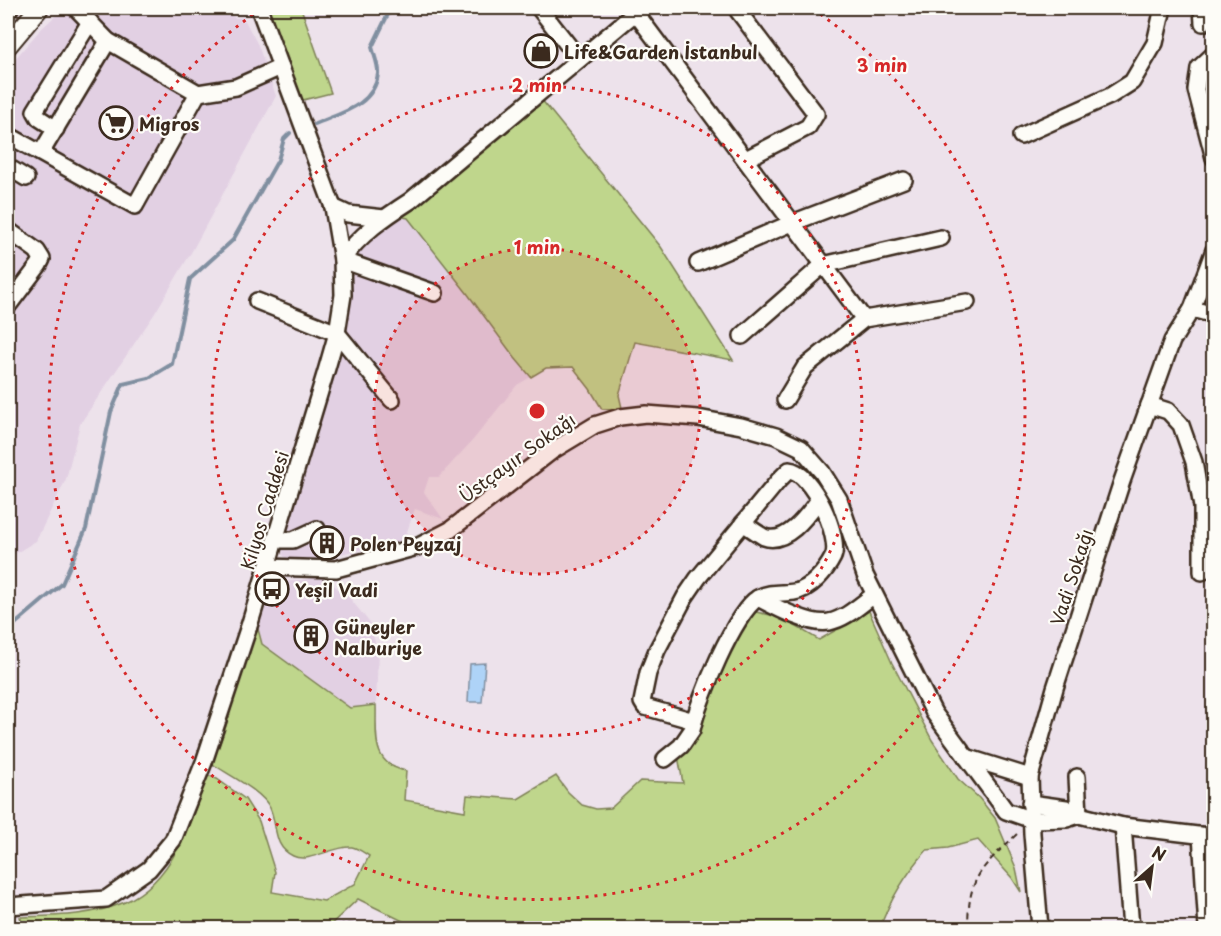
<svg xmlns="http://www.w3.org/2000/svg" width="1221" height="936" font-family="'Playpen Sans',sans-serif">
  <rect width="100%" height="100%" fill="#ede2eb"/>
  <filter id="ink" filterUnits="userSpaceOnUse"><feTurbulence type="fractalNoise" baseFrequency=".0167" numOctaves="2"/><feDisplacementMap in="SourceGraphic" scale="12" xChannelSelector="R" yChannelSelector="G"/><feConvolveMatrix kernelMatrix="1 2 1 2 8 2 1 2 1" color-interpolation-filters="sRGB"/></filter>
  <g filter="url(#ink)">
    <g fill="#e2d0e3">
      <path d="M64,8H221L235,18L243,17L258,45L276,96L192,251L155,313L80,424L66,479L36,541L8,558V67L40,30Z"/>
      <path d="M398,216L408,218L467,293L515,358L531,377L517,385L473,440L439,477H429L424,492L443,519L415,509L404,540L317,559L289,562L282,554L316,430L345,339L353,275L360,245Z"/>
      <path d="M322,577L348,596L369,622L378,652L376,705L350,708L262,643L258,629L268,599L279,593L284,582Z"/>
    </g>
    <g fill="#bfd68c" stroke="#7d8055" stroke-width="1.5">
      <path d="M269,8H301L331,93L299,101Z"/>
      <path d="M541,99L661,247L733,360L635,342L619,395L622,408L616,410L602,409L590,389L573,367L546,368L531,377L515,358L467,293L408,218L398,216L416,205L539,105Z"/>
      <path d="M751,611L780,617L819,640L869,611L892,663L932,740L958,779L979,798L995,818L1016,868L1021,892L1012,878L978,840L948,848L927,850C907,873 890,899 880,928H417L358,899L327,928H24L20,917C54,916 93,916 125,902C171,882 192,823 205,778L210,776L217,779L245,799L259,821L275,872L272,892L324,901L355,884L369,856C364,853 358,848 352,847C334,845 309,864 293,856C272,846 278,826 270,808C262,791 227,774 211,763C233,721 236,671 258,629L262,644L350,708L376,705C377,734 370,764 406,771L404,800L465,811L467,795L518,799L556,776L568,792L582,805L596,809L611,808L640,781L683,783L678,756L695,740L705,701L718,669Z"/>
    </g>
    <path fill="#aed3f7" stroke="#808fa0" stroke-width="1.5" d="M485,663L482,702H468L470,664Z"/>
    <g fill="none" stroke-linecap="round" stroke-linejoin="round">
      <g stroke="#808fa0" stroke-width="4">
        <path d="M315,124C340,113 374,106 378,74C379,66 374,55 372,47L391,8"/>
        <path d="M8,630L62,584L86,529L111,412L123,384L149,378L172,364L190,279L233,240L278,160L284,139L290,133"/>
      </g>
      <g stroke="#3b2a1e" stroke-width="20">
        <g id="minor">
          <path d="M76,8L108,41L198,93L236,87L281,67"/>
          <path d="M539,8L579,59"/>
          <path d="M632,8L864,319"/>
          <path d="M1202,8L1203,23"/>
          <path d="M738,11L816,114L808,127L746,159"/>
          <path d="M1214,54L1199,68L1196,90L1214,158"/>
          <path d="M56,129L39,118L35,111L90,22"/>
          <path d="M8,135L135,206L198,93"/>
          <path d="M1021,136L1110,96L1132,82L1155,43L1163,8"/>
          <path d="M41,153L108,41"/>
          <path d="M8,167L26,178"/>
          <path d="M333,207L348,214L384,218"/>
          <path d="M8,230L37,251L42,259L39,265L8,306"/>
          <path d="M698,263L792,223L904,180"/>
          <path d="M435,293L342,260C359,235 385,217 410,201L641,8"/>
          <path d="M257,301L337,333L392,400"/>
          <path d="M1192,309L1214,315"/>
          <path d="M742,336L823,265L941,238"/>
          <path d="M785,400L805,367L864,319L967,302"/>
          <path d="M1149,405L1168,411L1181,425L1194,462L1202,507V572"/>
          <path d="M743,523C750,528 757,533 764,537C786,545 807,516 818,501"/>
          <path d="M275,540H293L317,529"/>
          <path d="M267,567L336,569L417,547L450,530L552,451L595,425L620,417L646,414L698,418L741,426L776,436L801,448L822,472L839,499L865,575L934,713L1006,811L1032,820L1067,819L1079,815"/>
          <path d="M758,598C775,607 810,626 829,622C846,619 861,604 874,595"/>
          <path d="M966,757L1030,777"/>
          <path d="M665,759L681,746L692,730C697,703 735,611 758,598C770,591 782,594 794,592C810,590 826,571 833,557C842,538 811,471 789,470L779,480L698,578L685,597L657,650L648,673L642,702L645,707L694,721"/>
          <path d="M1077,777L1079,815"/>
          <path d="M1030,803L1066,808L1079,815L1123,826L1214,837"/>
          <path d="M1123,826L1131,928"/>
          <path d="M1201,835L1207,928"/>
          <path d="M8,906L106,899L149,869L173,840L204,762L250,623L327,368L337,333L343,295L342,260L333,207L259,8"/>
          <path d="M1040,928L1032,834L1030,777L1055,688L1122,481L1172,341L1192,309L1214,250"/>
        </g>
      </g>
      <g stroke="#3b2a1e" stroke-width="22">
        <g id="major">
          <path d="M8,9L9,8"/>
          <path d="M8,45L39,8"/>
        </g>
      </g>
      <g stroke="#3b2a1e" stroke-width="2" stroke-dasharray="6 4.5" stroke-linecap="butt">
        <path d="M339,928L343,924L371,925L377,928"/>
        <path d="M968,928C968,875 982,868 1018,833"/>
      </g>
      <use href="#minor" stroke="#fdfcf7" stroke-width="15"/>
      <use href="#major" stroke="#fdfcf7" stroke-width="18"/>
    </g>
  </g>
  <circle cx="537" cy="411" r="163" fill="#d62828" fill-opacity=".12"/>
  <g fill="none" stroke="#d62828" stroke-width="3" stroke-dasharray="3 6">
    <circle cx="537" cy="411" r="163"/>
    <circle cx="537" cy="411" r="325"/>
    <path d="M813 9A488 488 0 1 1 261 9"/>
  </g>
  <defs>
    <g id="shop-ring" transform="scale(1.725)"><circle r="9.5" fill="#fdfcf7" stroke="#3b2a1e" stroke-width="1.5"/><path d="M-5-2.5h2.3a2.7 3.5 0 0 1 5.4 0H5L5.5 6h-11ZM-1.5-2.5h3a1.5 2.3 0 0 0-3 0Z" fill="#3b2a1e"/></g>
    <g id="supermarket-ring" transform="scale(1.725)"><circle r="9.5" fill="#fdfcf7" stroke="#3b2a1e" stroke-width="1.5"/><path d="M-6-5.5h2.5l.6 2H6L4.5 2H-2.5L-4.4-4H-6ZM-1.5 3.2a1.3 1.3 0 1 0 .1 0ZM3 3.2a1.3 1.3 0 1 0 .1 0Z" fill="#3b2a1e"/></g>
    <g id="building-ring" transform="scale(1.725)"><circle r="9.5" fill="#fdfcf7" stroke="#3b2a1e" stroke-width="1.5"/><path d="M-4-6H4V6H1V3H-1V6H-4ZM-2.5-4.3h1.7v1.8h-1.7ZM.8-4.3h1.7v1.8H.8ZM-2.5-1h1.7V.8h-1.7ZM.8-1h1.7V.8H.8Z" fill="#3b2a1e"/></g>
    <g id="bus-ring" transform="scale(1.725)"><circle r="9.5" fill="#fdfcf7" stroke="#3b2a1e" stroke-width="1.5"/><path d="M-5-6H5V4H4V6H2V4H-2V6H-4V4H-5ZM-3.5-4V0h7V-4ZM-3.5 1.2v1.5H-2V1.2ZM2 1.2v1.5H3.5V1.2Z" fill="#3b2a1e"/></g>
  </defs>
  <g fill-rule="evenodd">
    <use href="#shop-ring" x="541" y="51"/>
    <use href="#supermarket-ring" x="116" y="123"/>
    <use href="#building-ring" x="327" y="543"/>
    <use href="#bus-ring" x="272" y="589"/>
    <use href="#building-ring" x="311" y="636"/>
  </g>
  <g text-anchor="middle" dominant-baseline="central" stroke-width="4.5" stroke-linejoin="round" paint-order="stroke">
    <g font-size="18" font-weight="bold" fill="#3b2a1e" stroke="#fdfcf7" text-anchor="start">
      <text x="564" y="51">Life&amp;Garden İstanbul</text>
      <text x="139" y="123">Migros</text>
      <text x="350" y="543">Polen Peyzaj</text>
      <text x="295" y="589">Yeşil Vadi</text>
      <text x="334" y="626">Güneyler<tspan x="334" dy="21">Nalburiye</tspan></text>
    </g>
    <g font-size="18" fill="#3b2a1e" stroke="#fdfcf7">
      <text transform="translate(517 457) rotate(-36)">Üstçayır Sokağı</text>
      <text transform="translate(264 510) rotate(-73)">Kilyos Caddesi</text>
      <text transform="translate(1071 577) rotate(-72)">Vadi Sokağı</text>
    </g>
  </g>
  <circle cx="537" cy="411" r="9" fill="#d62828" stroke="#fdfcf7" stroke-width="3"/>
  <g font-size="18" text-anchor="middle" font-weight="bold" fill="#d62828" stroke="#fdfcf7" stroke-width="4.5" stroke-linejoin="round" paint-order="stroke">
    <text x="882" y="72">3 min</text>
    <text x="537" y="92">2 min</text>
    <text x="537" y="254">1 min</text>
  </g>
  <rect width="1221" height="936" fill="none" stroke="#fdfcf7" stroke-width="30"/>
  <rect x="15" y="15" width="1191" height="906" fill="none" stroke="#3b2a1e" stroke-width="2" filter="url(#ink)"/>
  <g transform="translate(1152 867) rotate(28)" stroke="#fdfcf7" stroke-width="4.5" paint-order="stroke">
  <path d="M0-4.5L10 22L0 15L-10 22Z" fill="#3b2a1e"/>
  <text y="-9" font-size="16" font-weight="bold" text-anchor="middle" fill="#3b2a1e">N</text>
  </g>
</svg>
